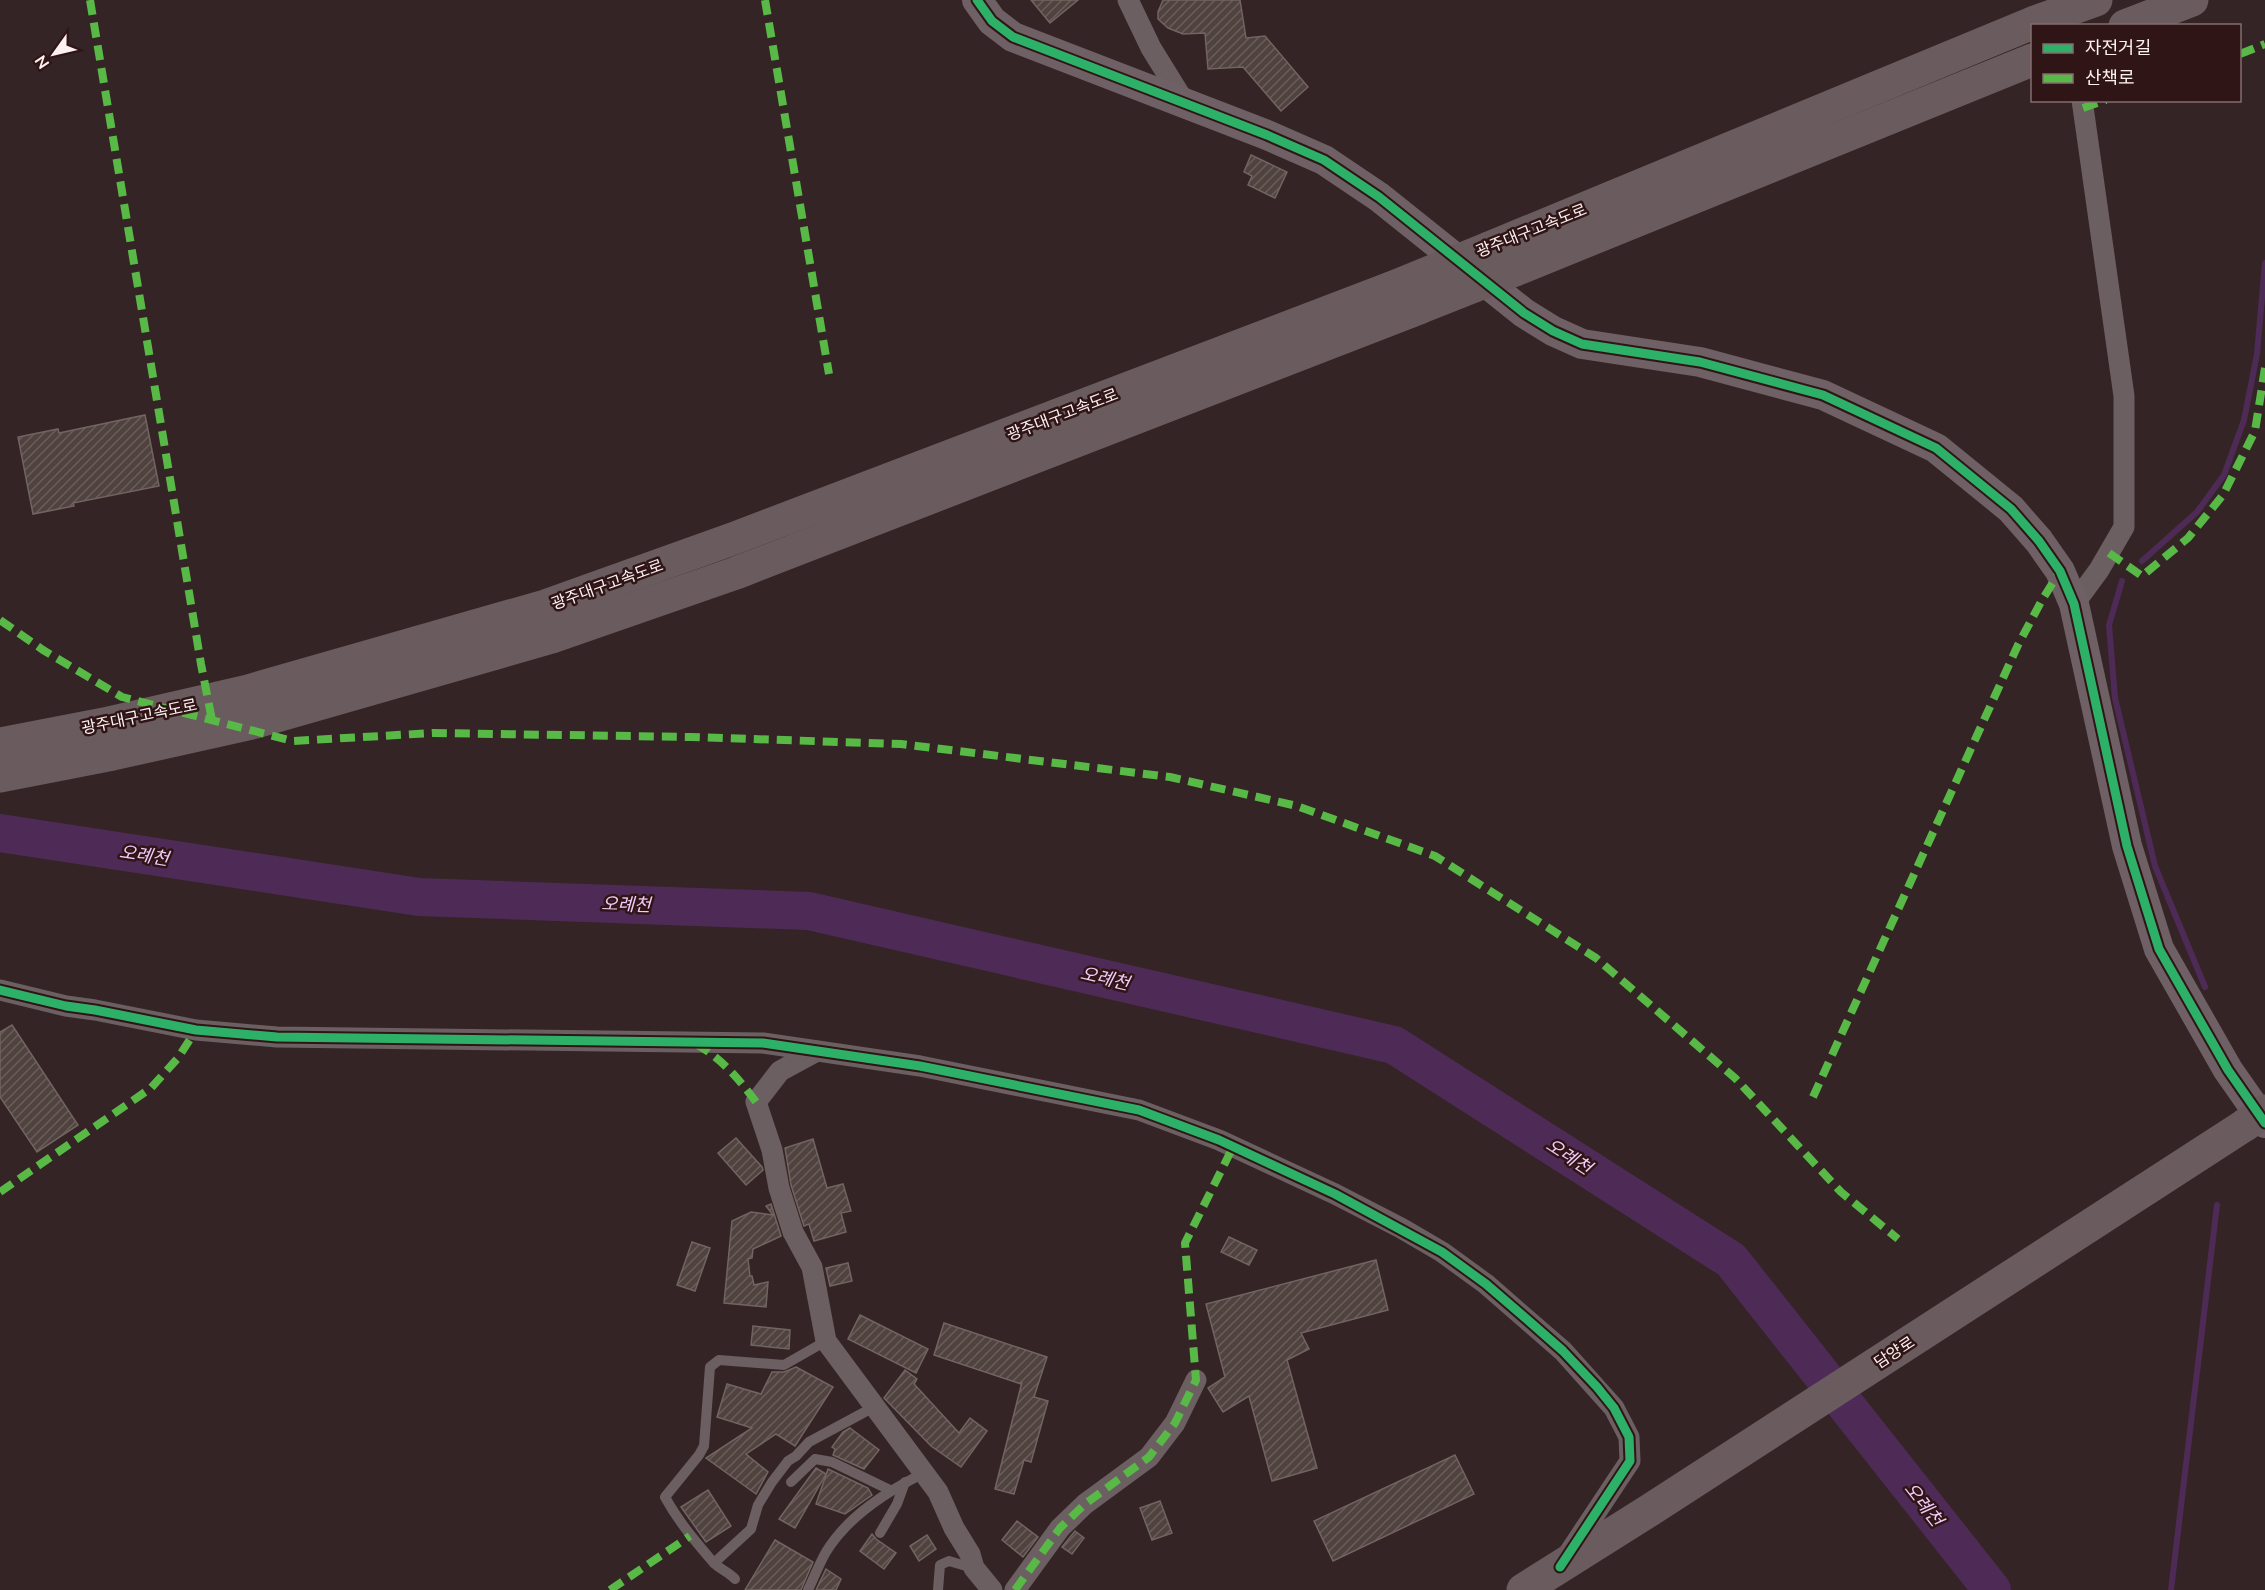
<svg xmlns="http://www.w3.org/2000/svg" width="2265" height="1590" font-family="Mulish,'Noto Sans KR',sans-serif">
  <defs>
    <pattern id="building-hatch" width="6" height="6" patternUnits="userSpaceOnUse" patternTransform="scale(1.5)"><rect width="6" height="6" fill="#4f423f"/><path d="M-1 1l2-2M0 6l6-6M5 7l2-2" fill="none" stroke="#695e5b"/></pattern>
  </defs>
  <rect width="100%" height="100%" fill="#352425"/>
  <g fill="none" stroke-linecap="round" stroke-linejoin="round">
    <g stroke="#4e2b57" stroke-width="6">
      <path d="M2142,561L2197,512L2224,475L2244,420L2257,354L2265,263"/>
      <path d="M2122,581L2109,625L2115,698L2155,866L2205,987"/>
      <path d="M2171,1590L2217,1205"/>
    </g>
    <path stroke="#4e2b57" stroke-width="38" d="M0,833L419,897L809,911L1394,1045L1731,1260L1992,1590"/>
  </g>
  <g fill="url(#building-hatch)" stroke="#716461" stroke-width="1.5">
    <path d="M1031,0H1078L1050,23Z"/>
    <path d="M1163,0H1240L1246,38L1265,36L1308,87L1281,111L1243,67L1208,69L1205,33L1183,34L1168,28L1158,19V12Z"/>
    <path d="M1251,155L1287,172L1275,198L1248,185L1252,176L1244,172Z"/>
    <path d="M145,415L159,486L73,503L74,506L33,514L18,437L58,429L59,433Z"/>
    <path d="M12,1025L78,1125L37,1152L0,1097V1032Z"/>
    <path d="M736,1138L762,1167L763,1170L746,1185L718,1153Z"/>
    <path d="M813,1139L827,1188L843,1184L851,1211L841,1213L846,1232L814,1241L809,1224L804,1226L791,1185L785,1148Z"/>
    <path d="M771,1204L781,1236L753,1249L752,1258L748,1259L750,1276H752L754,1285L768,1282L766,1307L724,1303L732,1221L751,1212L773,1215L766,1206Z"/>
    <path d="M1229,1237L1257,1250L1249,1265L1221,1252Z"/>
    <path d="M692,1242L710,1248L695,1291L677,1285Z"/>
    <path d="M1376,1260L1388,1310L1301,1333L1309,1349L1287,1360L1317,1468L1272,1481L1249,1396L1223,1412L1208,1388L1225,1377L1206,1304Z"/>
    <path d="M848,1263L852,1281L830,1286L826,1268Z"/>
    <path d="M860,1315L928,1349L916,1373L848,1339Z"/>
    <path d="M944,1323L1047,1357L1034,1397L1048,1401L1031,1462L1024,1460L1014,1494L995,1489L1022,1382L1021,1384L934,1355Z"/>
    <path d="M753,1326L790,1330L789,1349L751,1345Z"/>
    <path d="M796,1367L833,1387L795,1446L776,1434L746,1454L768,1472L756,1494L706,1458L752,1428L717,1417L727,1384L761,1394L772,1372H784Z"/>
    <path d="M905,1370L917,1379L914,1384L959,1433L970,1418L987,1431L961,1467L931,1446L884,1398Z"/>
    <path d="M850,1428L879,1450L864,1469L833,1455L835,1449L832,1447L843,1432Z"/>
    <path d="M1455,1455L1474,1494L1333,1561L1314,1521Z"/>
    <path d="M816,1468L826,1474L795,1528L779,1519Z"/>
    <path d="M828,1469L868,1488L872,1495L845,1514L816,1504Z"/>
    <path d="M708,1490L731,1526L706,1542L681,1507Z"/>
    <path d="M1160,1501L1172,1533L1152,1540L1140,1508Z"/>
    <path d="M1017,1521L1038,1537L1023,1557L1002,1540Z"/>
    <path d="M1075,1531L1084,1538L1072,1554L1062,1547Z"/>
    <path d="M872,1534L876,1539L896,1553L884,1569L860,1551Z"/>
    <path d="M927,1535L936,1549L919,1561L910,1546Z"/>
    <path d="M775,1540L813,1562L801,1590H745Z"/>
    <path d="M826,1569L841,1579L836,1590H816Z"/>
  </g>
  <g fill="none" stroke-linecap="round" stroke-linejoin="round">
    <g stroke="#6b5f62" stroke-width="10">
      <path d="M791,1482L815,1459L832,1462L890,1490"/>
      <path d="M880,1533L897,1504L905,1482"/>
      <path d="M714,1563L751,1529L758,1505L772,1482L788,1461L796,1456L809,1442L874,1407"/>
      <path d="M735,1579C729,1572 719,1569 713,1562C695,1541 678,1521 665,1497L699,1455L704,1446L710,1367L719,1360L784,1365L826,1341"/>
      <path d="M808,1590C814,1578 819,1564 826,1552C848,1516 886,1492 922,1474"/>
      <path d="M938,1590L940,1565L949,1561L973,1568"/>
    </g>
    <g stroke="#6b5f62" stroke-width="21">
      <path d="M1128,0L1151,48L1185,103"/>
      <path d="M2074,604L2099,570L2124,527V396L2082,100"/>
      <path d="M0,990L66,1006L95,1010L196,1030L277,1037L763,1043L920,1066L1139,1110L1219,1140L1335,1194L1401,1228L1442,1252L1486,1284L1563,1351L1614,1408L1629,1437L1630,1461L1567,1556"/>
      <path d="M817,1051L780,1071L756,1102L772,1150L779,1188L793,1232L812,1267L826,1341L938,1492L954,1528L970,1554L974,1568L992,1590"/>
      <path d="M1015,1590L1060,1528L1085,1504L1149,1457L1175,1423L1196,1380"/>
    </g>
    <path stroke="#6f6065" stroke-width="30" d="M977,0L992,21L1013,37L1267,135L1324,160L1379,197L1524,313L1553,331L1582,344L1700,362L1823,395L1936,448L2011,509L2039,541L2060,571L2074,604L2127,846L2159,949L2228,1070L2265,1123"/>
    <g stroke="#695b5e" stroke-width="33">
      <path d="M2125,26L2192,0"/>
      <path d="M1489,248L2035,22"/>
      <path d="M1515,270L2032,60"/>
      <path d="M0,744L104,724L248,691L545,606L735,538L1391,288"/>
      <path d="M0,776L113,754L256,722L552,637L736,573L1419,308"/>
      <path d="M1523,1590L1650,1510L2245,1125"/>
    </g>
    <g stroke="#695b5e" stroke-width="33">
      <path d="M2035,22L2096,0"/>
      <path d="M1391,288L1489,248"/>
      <path d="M1419,308L1515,270"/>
      <path d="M2245,1125L2265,1111"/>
    </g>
    <g stroke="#58b947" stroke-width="8" stroke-dasharray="15 8" stroke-linecap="butt">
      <path d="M90,0L201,664L212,720"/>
      <path d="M765,0L829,374"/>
      <path d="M2240,54L2265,44"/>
      <path d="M2083,108L2106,100"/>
      <path d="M2109,553L2142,576L2188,538L2223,495L2255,431L2265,368"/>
      <path d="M0,620L43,650L122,697L293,741L433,733L691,737L901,744L1170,777L1297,806L1435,856L1596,958L1735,1078L1841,1192L1898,1239"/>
      <path d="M696,1044C721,1058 739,1079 756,1102"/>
      <path d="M1813,1097L2018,645L2042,600L2060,571"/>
      <path d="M0,1192L151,1088L178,1058L196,1030"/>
      <path d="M610,1590L690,1536"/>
      <path d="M1015,1590L1060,1528L1085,1504L1149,1457L1175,1423L1196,1380L1185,1243L1233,1147"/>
    </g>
    <g stroke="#301516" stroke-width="13">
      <g id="cycleway">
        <path d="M977,0L992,21L1013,37L1267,135L1324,160L1379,197L1524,313L1553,331L1582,344L1700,362L1823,395L1936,448L2011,509L2039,541L2060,571L2074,604L2127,846L2159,949L2228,1070L2265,1123"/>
        <path d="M0,990L66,1006L95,1010L196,1030L277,1037L763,1043L920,1066L1139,1110L1219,1140L1335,1194L1442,1252L1486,1284L1530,1322L1563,1351L1597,1387L1614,1408L1629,1437L1630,1461L1560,1567"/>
      </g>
    </g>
    <use href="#cycleway" stroke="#2db169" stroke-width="9"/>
  </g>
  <g text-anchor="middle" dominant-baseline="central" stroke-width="5" stroke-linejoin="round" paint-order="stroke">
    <g font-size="16" fill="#fdf0f0" stroke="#301516">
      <text transform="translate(1531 230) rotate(-22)">광주대구고속도로</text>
      <text transform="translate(1062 414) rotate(-21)">광주대구고속도로</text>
      <text transform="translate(607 584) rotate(-20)">광주대구고속도로</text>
      <text transform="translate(139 716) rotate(-12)">광주대구고속도로</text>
      <text transform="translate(1894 1352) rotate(-33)">담양로</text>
    </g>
    <g font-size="18" font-style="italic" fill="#efccfa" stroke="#301516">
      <text transform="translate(144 855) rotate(9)">오례천</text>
      <text transform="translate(626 904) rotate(2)">오례천</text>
      <text transform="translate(1105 978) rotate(13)">오례천</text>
      <text transform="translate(1569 1156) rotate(33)">오례천</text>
      <text transform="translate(1924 1504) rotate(52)">오례천</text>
    </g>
  </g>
  <rect x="2031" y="24" width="210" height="78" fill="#301516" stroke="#826d6d" stroke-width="1.5"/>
  <rect x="2043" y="44" width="30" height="9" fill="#2db169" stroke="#826d6d" stroke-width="1.5"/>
  <text x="2085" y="54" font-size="18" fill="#fdf0f0">자전거길</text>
  <rect x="2043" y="74" width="30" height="9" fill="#58b947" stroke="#826d6d" stroke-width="1.5"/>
  <text x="2085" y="84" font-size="18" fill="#fdf0f0">산책로</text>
  <g transform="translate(54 54) rotate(236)" stroke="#301516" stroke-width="4.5" paint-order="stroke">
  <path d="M0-4.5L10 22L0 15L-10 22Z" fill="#fdf0f0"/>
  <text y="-9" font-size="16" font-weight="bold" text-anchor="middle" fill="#fdf0f0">N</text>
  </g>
</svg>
